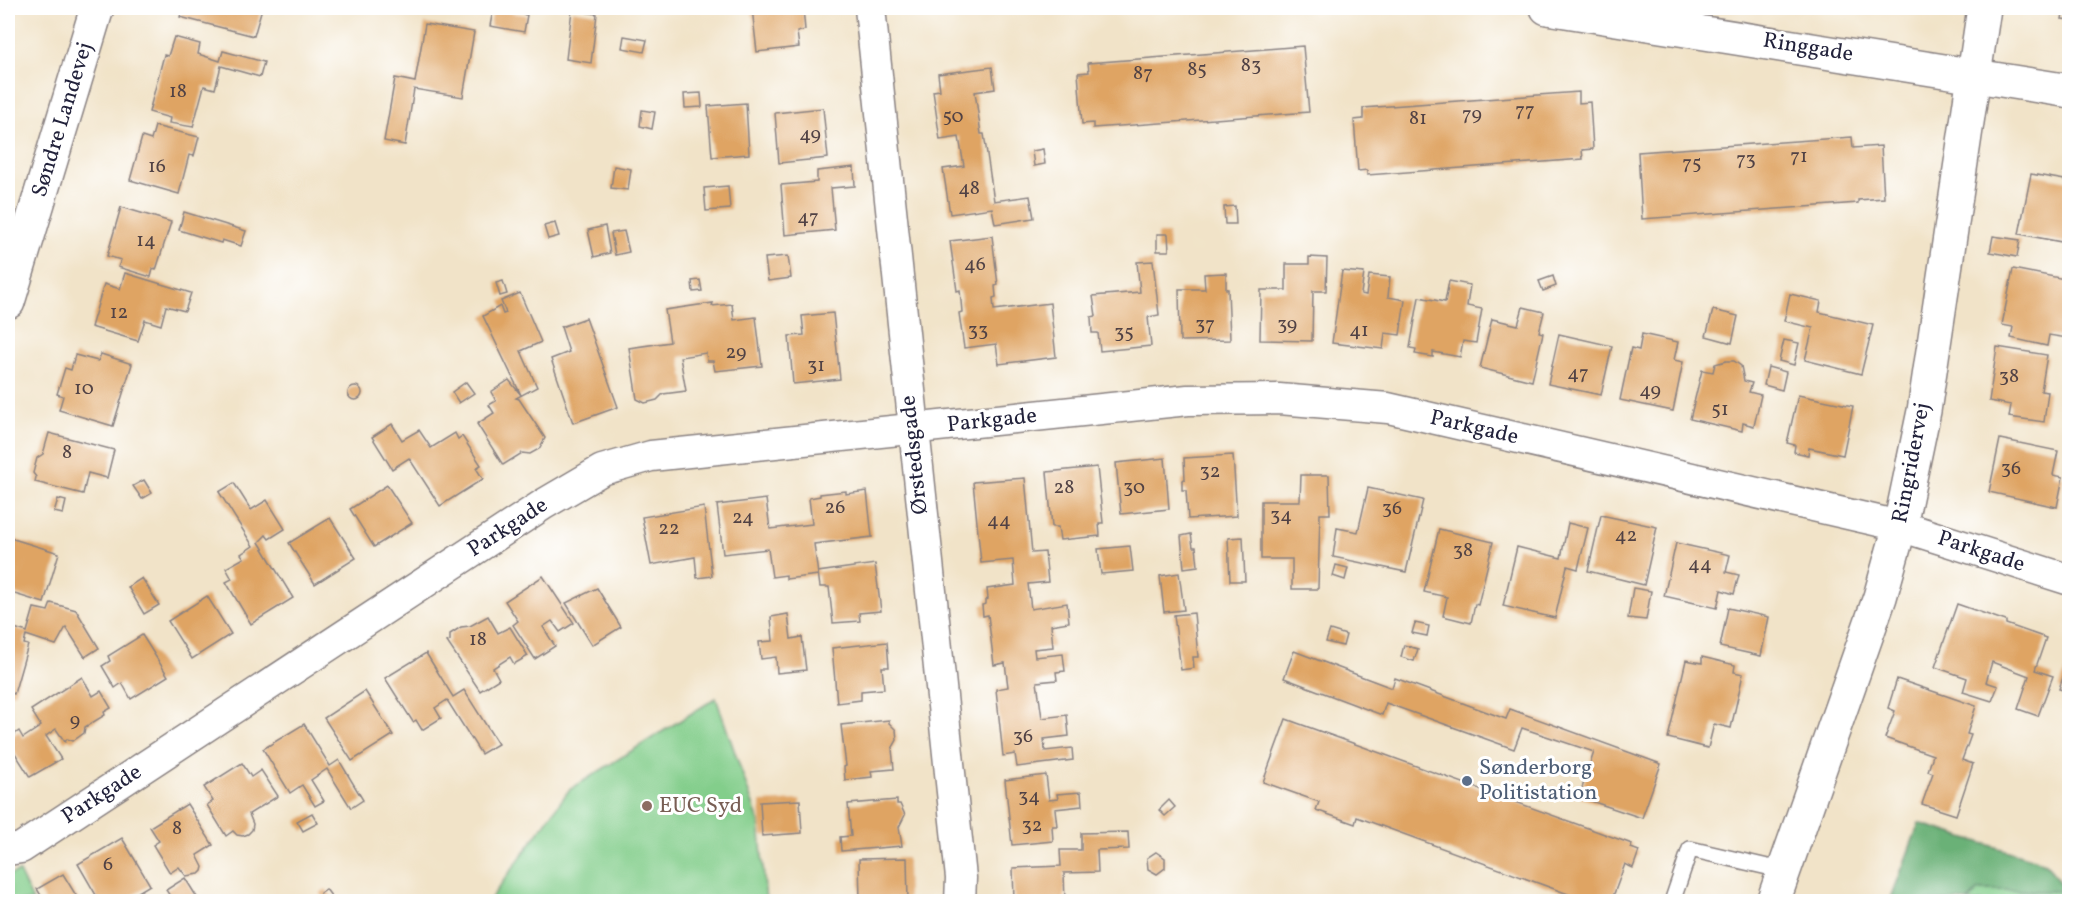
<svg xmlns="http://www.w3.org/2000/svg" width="2077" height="909" font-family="Vollkorn,serif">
  <rect width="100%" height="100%" fill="#fff"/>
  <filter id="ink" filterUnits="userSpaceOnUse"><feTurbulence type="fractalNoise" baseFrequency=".0167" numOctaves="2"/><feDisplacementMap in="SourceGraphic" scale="12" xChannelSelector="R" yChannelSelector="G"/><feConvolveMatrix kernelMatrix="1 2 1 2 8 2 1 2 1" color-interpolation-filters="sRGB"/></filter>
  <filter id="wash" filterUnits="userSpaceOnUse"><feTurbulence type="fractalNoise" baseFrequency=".008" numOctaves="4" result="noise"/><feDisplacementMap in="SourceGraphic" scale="24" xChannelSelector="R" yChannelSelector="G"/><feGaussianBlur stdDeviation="1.35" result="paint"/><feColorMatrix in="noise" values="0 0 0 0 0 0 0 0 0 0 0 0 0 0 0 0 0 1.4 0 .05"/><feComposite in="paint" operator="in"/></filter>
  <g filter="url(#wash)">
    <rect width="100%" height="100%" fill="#f1e3c8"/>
    <g fill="#83ce8b" stroke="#527863" stroke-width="1.5">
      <path d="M716,698L759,822L766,901H489L569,790Z"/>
      <path d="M19,872L33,901H8V875Z"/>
      <path d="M1979,890L2065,891L2069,892V901L1968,902Z"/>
    </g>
    <path fill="#6ab177" stroke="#466a59" stroke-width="1.5" d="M1919,823L2046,863L2065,891L1979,890L1968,901H1890Z"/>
    <g id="blocks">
      <g fill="#dfa463">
        <path d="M183,8H262L254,36L180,17Z"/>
        <path d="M752,8H803L805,30L797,32L799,47L757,52Z"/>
        <path d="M2064,8H2070V20L2062,19Z"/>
        <path d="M493,10L527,15L524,32L490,26Z"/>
        <path d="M572,10L597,14L591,63L566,59Z"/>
        <path d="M425,24L474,32L463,97L414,89L405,145L384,141L395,78L415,82Z"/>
        <path d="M624,36L647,40L644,52L622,48Z"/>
        <path d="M174,37L200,44L198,54L220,61L223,51L264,62L260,77L221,66L215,89L204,86L193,127L169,123L170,118L149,112L164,55L168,56Z"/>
        <path d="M1303,46L1309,112L1093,128V123L1082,124L1078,73L1089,72L1088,63Z"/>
        <path d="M992,67L995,89L975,92L981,134H984L994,201L1030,196L1034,218L995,224L992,208L950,214L943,169L964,166L959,137L940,140L933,91L940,90L938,74Z"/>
        <path d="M1579,92V103L1590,102L1593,149L1582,150L1583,159L1367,175V170L1358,171L1354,120L1363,119V108Z"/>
        <path d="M701,93L702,107L685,108L684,94Z"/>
        <path d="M746,103L749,154L712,157L708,106Z"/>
        <path d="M823,108L828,158L779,163L775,113Z"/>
        <path d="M642,110L655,112L652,129L640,126Z"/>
        <path d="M155,126L199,137L194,156L189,155L179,194L130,180L142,137L151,140Z"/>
        <path d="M1852,137L1853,148L1881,146L1884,198L1858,200V203L1642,219L1638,152Z"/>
        <path d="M1043,149L1045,164L1034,166L1032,151Z"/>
        <path d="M614,166L631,169L628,190L611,188Z"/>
        <path d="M854,167L855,186L831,188L835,230L785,235L781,185L817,182V171Z"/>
        <path d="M2031,174L2070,181V227L2067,243L2019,234Z"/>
        <path d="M728,186L730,209L706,211L704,188Z"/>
        <path d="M1235,206L1236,224H1225L1224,207Z"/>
        <path d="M121,207L171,222L156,270L153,269L151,277L118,267L121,260L107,256Z"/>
        <path d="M184,212L246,231L241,246L222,240L221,243L179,230Z"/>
        <path d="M555,223L559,236L548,239L544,226Z"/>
        <path d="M605,226L610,253L594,257L588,230Z"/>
        <path d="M624,231L629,252L615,255L611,233Z"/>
        <path d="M1157,234H1168L1169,251H1157Z"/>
        <path d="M992,236L998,285L995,286L996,297L993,298L994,310L1050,303L1056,357L999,364L996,344L964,348L959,313L962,312L960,290L957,291L950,241Z"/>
        <path d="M1993,236L2020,240L2017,257L1990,252Z"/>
        <path d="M788,256L791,278L768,281L765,258Z"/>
        <path d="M1309,257L1327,258L1326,291H1313L1312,341L1260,340L1261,290H1286V264H1309Z"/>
        <path d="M1153,261L1159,315L1148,317L1151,346L1100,351L1098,333H1092L1091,317L1096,316L1093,296L1140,292L1137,262Z"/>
        <path d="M2013,269L2070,280V326L2067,338L2049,335L2047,346L2011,338L2013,327L2002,325Z"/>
        <path d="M1342,271L1364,273L1361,294L1366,295L1369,275L1390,277L1388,297L1405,300L1400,335L1385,333L1383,349L1332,343Z"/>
        <path d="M125,273L191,293L185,311L166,306L161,325L145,320L138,341L91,327L104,284L120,289Z"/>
        <path d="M1226,273V289H1228L1230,340L1180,341L1179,289H1205L1204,274Z"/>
        <path d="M1553,276L1556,286L1543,291L1539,281Z"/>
        <path d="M700,280L702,291L693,292L692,281Z"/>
        <path d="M503,281L507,294L500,296L496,283Z"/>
        <path d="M1449,281L1470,285L1467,306L1482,309L1476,343L1463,341L1460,357L1433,352V357L1415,354L1416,349L1410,348L1419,297L1445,302Z"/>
        <path d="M520,293L541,342L521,351L537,387L516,398L519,399L545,438L539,449L530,454L522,453L503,465L477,424L494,413L489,405L496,401L491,392L509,380L521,395L483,316L500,306L503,314L506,313L501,301Z"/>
        <path d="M1790,294L1821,301L1819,312L1873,325L1861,374L1805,360L1813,328L1784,321Z"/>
        <path d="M713,303L712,306L732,304L734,320L756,317L762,366L715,371L713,361H707L706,353L680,357L686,391L663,394L657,400L645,403L637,399L629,348L670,342L665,310Z"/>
        <path d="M1523,307L1544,312L1539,332L1543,333L1532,381L1480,368L1492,319L1518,325Z"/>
        <path d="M1713,310L1738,316L1732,343L1706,336Z"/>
        <path d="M833,313L840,379L793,384L789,336L804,335L802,316Z"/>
        <path d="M586,318L618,407L573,423L551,359L569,352L561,327Z"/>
        <path d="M1559,334L1612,346L1601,395L1548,384Z"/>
        <path d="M1642,334L1678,342L1674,360L1683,362L1673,411L1620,400L1631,348L1639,350Z"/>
        <path d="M1784,340L1799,343L1794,365L1779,361Z"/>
        <path d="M1997,347L2047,355L2041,391L2048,392L2044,422L2009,417L2011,405L1989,401Z"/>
        <path d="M101,354L132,364L113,426L59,410L63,396L57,394L65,368L71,370L75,355L98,361Z"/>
        <path d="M1726,361H1734L1741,366L1744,381L1752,383L1749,392L1761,395L1754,426L1743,423L1742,431L1690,419L1702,370L1713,372L1715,364Z"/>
        <path d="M1768,367L1786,372L1782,390L1764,385Z"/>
        <path d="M466,382L474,393L459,403L452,392Z"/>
        <circle cx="355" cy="393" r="7"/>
        <path d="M1798,395L1853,406L1843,455L1809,448L1808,455L1794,452L1795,445L1787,443Z"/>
        <path d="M392,424L402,440L419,430L431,448L455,433L458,439L462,436L481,465L476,468L483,479L440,506L409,458L392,469L372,437Z"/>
        <path d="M49,433L114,450L107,478L88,473L83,494L35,482L36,477L33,473L37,458L43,454Z"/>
        <path d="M2000,439L2058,451L2053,475L2063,477L2057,507L1989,492Z"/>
        <path d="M1233,455L1237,516L1188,519L1186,490H1182V480L1185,479L1184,458Z"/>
        <path d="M1165,458L1169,509L1121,514L1116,463Z"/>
        <path d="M1097,467L1103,523H1099L1100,536L1060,540L1058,527H1052L1047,472Z"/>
        <path d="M1301,475H1329L1330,514H1320L1318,589H1292V559H1261V501H1300Z"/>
        <path d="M1025,478L1032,553L1045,552L1048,582L1028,584L1031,609L1067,603L1069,622L1051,625L1053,647L1034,649L1035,657L1063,654L1065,671L1056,672L1057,680L1037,682L1042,718L1067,715L1069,736L1044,739L1045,751L1072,748L1073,760L1017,767L1015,754L1003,756L996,689L1008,687L1005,663L994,665L988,615L983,616L982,605L986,604V600L988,599L987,589L1015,585L1013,560L981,563L973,482Z"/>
        <path d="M144,480L152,493L142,499L133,486Z"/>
        <path d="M234,483L251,510L267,500L285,529L269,539L266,535L259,542L293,598L251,624L226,582L232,579L226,568L244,558L241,554L253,546L219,492Z"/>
        <path d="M387,485L412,523L374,547L350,509Z"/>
        <path d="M1368,488L1423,500L1406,572L1333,557L1337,528L1358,532Z"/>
        <path d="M846,491V494L867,491L872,537L814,544L818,575L786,579V575L772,577L768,549L723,554L717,505L766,499L770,529L812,524L809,498L820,496V494Z"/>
        <path d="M58,499L66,501L63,514L54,512Z"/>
        <path d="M704,507L712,576L697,578L695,557L651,565L642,517Z"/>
        <path d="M1601,515L1657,527L1644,585L1588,571Z"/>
        <path d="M330,518L356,558L315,584L289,543Z"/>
        <path d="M1568,523L1588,528L1578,569L1567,566L1555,618L1503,606L1517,547L1561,558Z"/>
        <path d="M1439,529L1493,542L1478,605L1475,604L1471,623L1443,616L1447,597L1424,592Z"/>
        <path d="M1191,534L1193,547H1196L1198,566L1184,568L1181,536Z"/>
        <path d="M1243,537L1245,581H1230L1228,538Z"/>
        <path d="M10,538L59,553L44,603L8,592V546Z"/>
        <path d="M1676,543L1730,555L1726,572L1739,575L1734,594L1721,590L1717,608L1664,596Z"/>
        <path d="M1130,546L1133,571L1101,574L1098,549Z"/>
        <path d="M875,564L881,611L859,613L860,621L833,623L829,587H820L818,572Z"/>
        <path d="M1336,565L1348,568L1345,580L1333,576Z"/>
        <path d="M1179,573L1184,610L1164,612L1160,576Z"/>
        <path d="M543,576L574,623L560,632L552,621L543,627L555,646L535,659L513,625L518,621L505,601Z"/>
        <path d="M142,578L159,605L144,614L128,587Z"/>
        <path d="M597,588L621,627L592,645L566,603Z"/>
        <path d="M1633,588L1651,591L1646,620L1628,618Z"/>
        <path d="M207,596L231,634L192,659L168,621Z"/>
        <path d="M51,603L76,610L99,648L85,657L66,627L56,645L26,635L24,644L28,645L14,694L8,692V626L27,632L34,608L48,611Z"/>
        <path d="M1957,604L2006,621V624L2046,638L2035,670L2053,676L2038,716L2018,709L2029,676L1992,662L1986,682L1998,686L1992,701L1963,692L1967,678L1935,667Z"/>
        <path d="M1728,608L1769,617L1761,656L1720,647Z"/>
        <path d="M1194,613L1198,657H1193L1194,668L1181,670L1174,615Z"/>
        <path d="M788,614L791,639L802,637L806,670L777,673L776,657L761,659L759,642L773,641L771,617Z"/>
        <path d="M488,616L498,633L510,627L528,656L514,664L510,657L493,668L499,679L480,691L447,642L450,641V634L461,627L470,626Z"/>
        <path d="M1415,623L1429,626L1427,636L1412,633Z"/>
        <path d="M1330,630L1346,635L1343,646L1326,642Z"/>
        <path d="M142,635L168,676L131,699L122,683L115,688L102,666L110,661L108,656Z"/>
        <path d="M887,642L889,667H882L884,689L861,691V700L837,703L832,648Z"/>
        <path d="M1404,645L1418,649L1414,661L1401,657Z"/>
        <path d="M1294,651L1392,688L1395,678L1506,719L1510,709L1661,764L1642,818L1579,797L1594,752L1522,728L1514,749L1386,703L1382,715L1284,678Z"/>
        <path d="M426,653L453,697L464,690L498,744L481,754L447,700L435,708L441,718L422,730L416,720L413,722L385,678Z"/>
        <path d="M1702,657L1735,665L1734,672L1743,674L1731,728L1714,724L1708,748L1668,738L1686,660L1702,663Z"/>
        <path d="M2070,657V692L2059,689Z"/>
        <path d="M82,677L93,696L101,691L111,708L104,712L105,715L85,727L84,733L73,741L67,739L65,742L56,729L46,736L61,759L30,777L8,742V739L19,731L23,738L41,726L31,710Z"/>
        <path d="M1897,679L1976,706L1967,734L1971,735L1962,760L1973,764L1956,815L1922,804L1933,773L1928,771L1933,755L1885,738L1895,711L1888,708Z"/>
        <path d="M365,691L393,735L352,761L324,718Z"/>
        <path d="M1286,719L1632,844L1631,848L1639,851L1633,868L1625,864L1611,902H1590L1357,817L1355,824L1316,810L1319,802L1263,782Z"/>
        <path d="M889,720V723L896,730L897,740L892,749L894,769L871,771L872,777L845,780L844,767L846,766L841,725Z"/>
        <path d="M304,724L330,766L339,760L363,800L351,808L327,769L311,780L324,801L315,806L302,785L290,793L263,749Z"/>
        <path d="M242,763L251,777L261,770L278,796L249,814L253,824L252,830L248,834L243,836L237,835L233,831L226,836L207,805L213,801L204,787Z"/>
        <path d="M1046,775L1049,800L1058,799L1057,794L1081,792L1082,806L1055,809L1057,826H1052L1053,841L1012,845L1005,780Z"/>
        <path d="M800,800L802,833L762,836L760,802Z"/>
        <path d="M897,800V804H900L905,815L899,827L902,846L841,851L840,837L851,836L848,804Z"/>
        <path d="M1169,800L1175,807L1165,816L1159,810Z"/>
        <path d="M187,804L213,845L197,855L203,867L202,871L199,874L186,876L179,867L170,873L153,845L159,841L150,827Z"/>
        <path d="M312,813L318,823L303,831L297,821Z"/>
        <path d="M1128,832L1129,849L1097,850L1098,872L1064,873L1065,902H1014L1013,868L1061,866L1060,850H1081V833Z"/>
        <path d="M122,838L150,885L130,897L133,902H100L78,864Z"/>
        <path d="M1156,852L1165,858V868L1157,874L1148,869L1147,858Z"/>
        <path d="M907,858L908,902H860L859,859Z"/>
        <path d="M63,874L80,902H45L37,889Z"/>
        <path d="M185,878L200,902H174L166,890Z"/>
        <path d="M326,889L334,900L332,902H325L320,893Z"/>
      </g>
    </g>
  </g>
  <g filter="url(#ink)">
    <use href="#blocks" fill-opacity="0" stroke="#8a8282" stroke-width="1.5"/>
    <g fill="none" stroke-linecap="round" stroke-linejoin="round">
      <g stroke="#8a8282" stroke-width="18">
        <path id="lane" d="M1672,902L1690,849L1785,871"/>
      </g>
      <g stroke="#8a8282" stroke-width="33">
        <g id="street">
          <path d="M870,8L961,878L960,902"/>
          <path d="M8,850L21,848L544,504L602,470L651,456L1188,400L1279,399L1388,408L1900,526L2070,580"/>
        </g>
      </g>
      <g stroke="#8a8282" stroke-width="36">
        <g id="secondary">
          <path d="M1547,8L2070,91"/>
          <path d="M8,302L97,8"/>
          <path d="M1773,902L1880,597L1900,526L1924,411L1984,8"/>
        </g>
      </g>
      <use href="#lane" stroke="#fff" stroke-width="15"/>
      <use href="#street" stroke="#fff" stroke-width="30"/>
      <use href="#secondary" stroke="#fff" stroke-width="33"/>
    </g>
  </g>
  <circle fill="#5c6f8a" stroke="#fff" stroke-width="2" cx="1467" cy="781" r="6"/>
  <circle fill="#8d6e63" stroke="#fff" stroke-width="2" cx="647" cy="806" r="6"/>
  <g text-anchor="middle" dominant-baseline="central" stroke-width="6" stroke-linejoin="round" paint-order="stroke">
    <g font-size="20" fill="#514245">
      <text x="1251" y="66">83</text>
      <text x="1197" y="70">85</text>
      <text x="1143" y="74">87</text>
      <text x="178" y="92">18</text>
      <text x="1525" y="111">77</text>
      <text x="1472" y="115">79</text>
      <text x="953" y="117">50</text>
      <text x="1418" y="119">81</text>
      <text x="810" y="135">49</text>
      <text x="1799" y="157">71</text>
      <text x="1746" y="160">73</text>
      <text x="1692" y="164">75</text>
      <text x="157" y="167">16</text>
      <text x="969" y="189">48</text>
      <text x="808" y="218">47</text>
      <text x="146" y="241">14</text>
      <text x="975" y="265">46</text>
      <text x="119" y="313">12</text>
      <text x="1205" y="325">37</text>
      <text x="1287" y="325">39</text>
      <text x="978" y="331">33</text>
      <text x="1359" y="331">41</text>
      <text x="1124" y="333">35</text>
      <text x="736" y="353">29</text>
      <text x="816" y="366">31</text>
      <text x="1578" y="374">47</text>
      <text x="2009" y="377">38</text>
      <text x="84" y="389">10</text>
      <text x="1650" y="391">49</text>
      <text x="1720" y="410">51</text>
      <text x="67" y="453">8</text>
      <text x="2011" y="469">36</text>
      <text x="1210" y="472">32</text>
      <text x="1064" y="488">28</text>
      <text x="1134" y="488">30</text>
      <text x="835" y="508">26</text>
      <text x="1392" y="509">36</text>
      <text x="1281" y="516">34</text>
      <text x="743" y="518">24</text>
      <text x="999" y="521">44</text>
      <text x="669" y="529">22</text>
      <text x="1626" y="536">42</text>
      <text x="1463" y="551">38</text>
      <text x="1700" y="565">44</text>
      <text x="478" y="640">18</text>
      <text x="75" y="721">9</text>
      <text x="1023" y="737">36</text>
      <text x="1029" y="797">34</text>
      <text x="1032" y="826">32</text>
      <text x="177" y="829">8</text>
      <text x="108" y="865">6</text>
    </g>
    <g font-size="22" fill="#22223b" stroke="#fff">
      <text transform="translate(1808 48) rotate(9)">Ringgade</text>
      <text transform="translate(63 120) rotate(-73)">Søndre Landevej</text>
      <text transform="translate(992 421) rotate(-6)">Parkgade</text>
      <text transform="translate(1474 428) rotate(13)">Parkgade</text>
      <text transform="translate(915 455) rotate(-96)">Ørstedsgade</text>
      <text transform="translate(1912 463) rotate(-79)">Ringridervej</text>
      <text transform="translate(508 528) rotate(-33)">Parkgade</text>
      <text transform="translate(1981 552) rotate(18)">Parkgade</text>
      <text transform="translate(102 795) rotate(-33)">Parkgade</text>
    </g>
    <g font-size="22" fill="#4e5e75" stroke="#fff" text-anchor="start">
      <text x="1479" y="768">Sønderborg<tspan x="1479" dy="25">Politistation</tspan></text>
    </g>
    <g font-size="22" fill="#785e54" stroke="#fff" text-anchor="start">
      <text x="659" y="806">EUC Syd</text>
    </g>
  </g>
  <rect width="2077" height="909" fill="none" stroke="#fff" stroke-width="30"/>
</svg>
